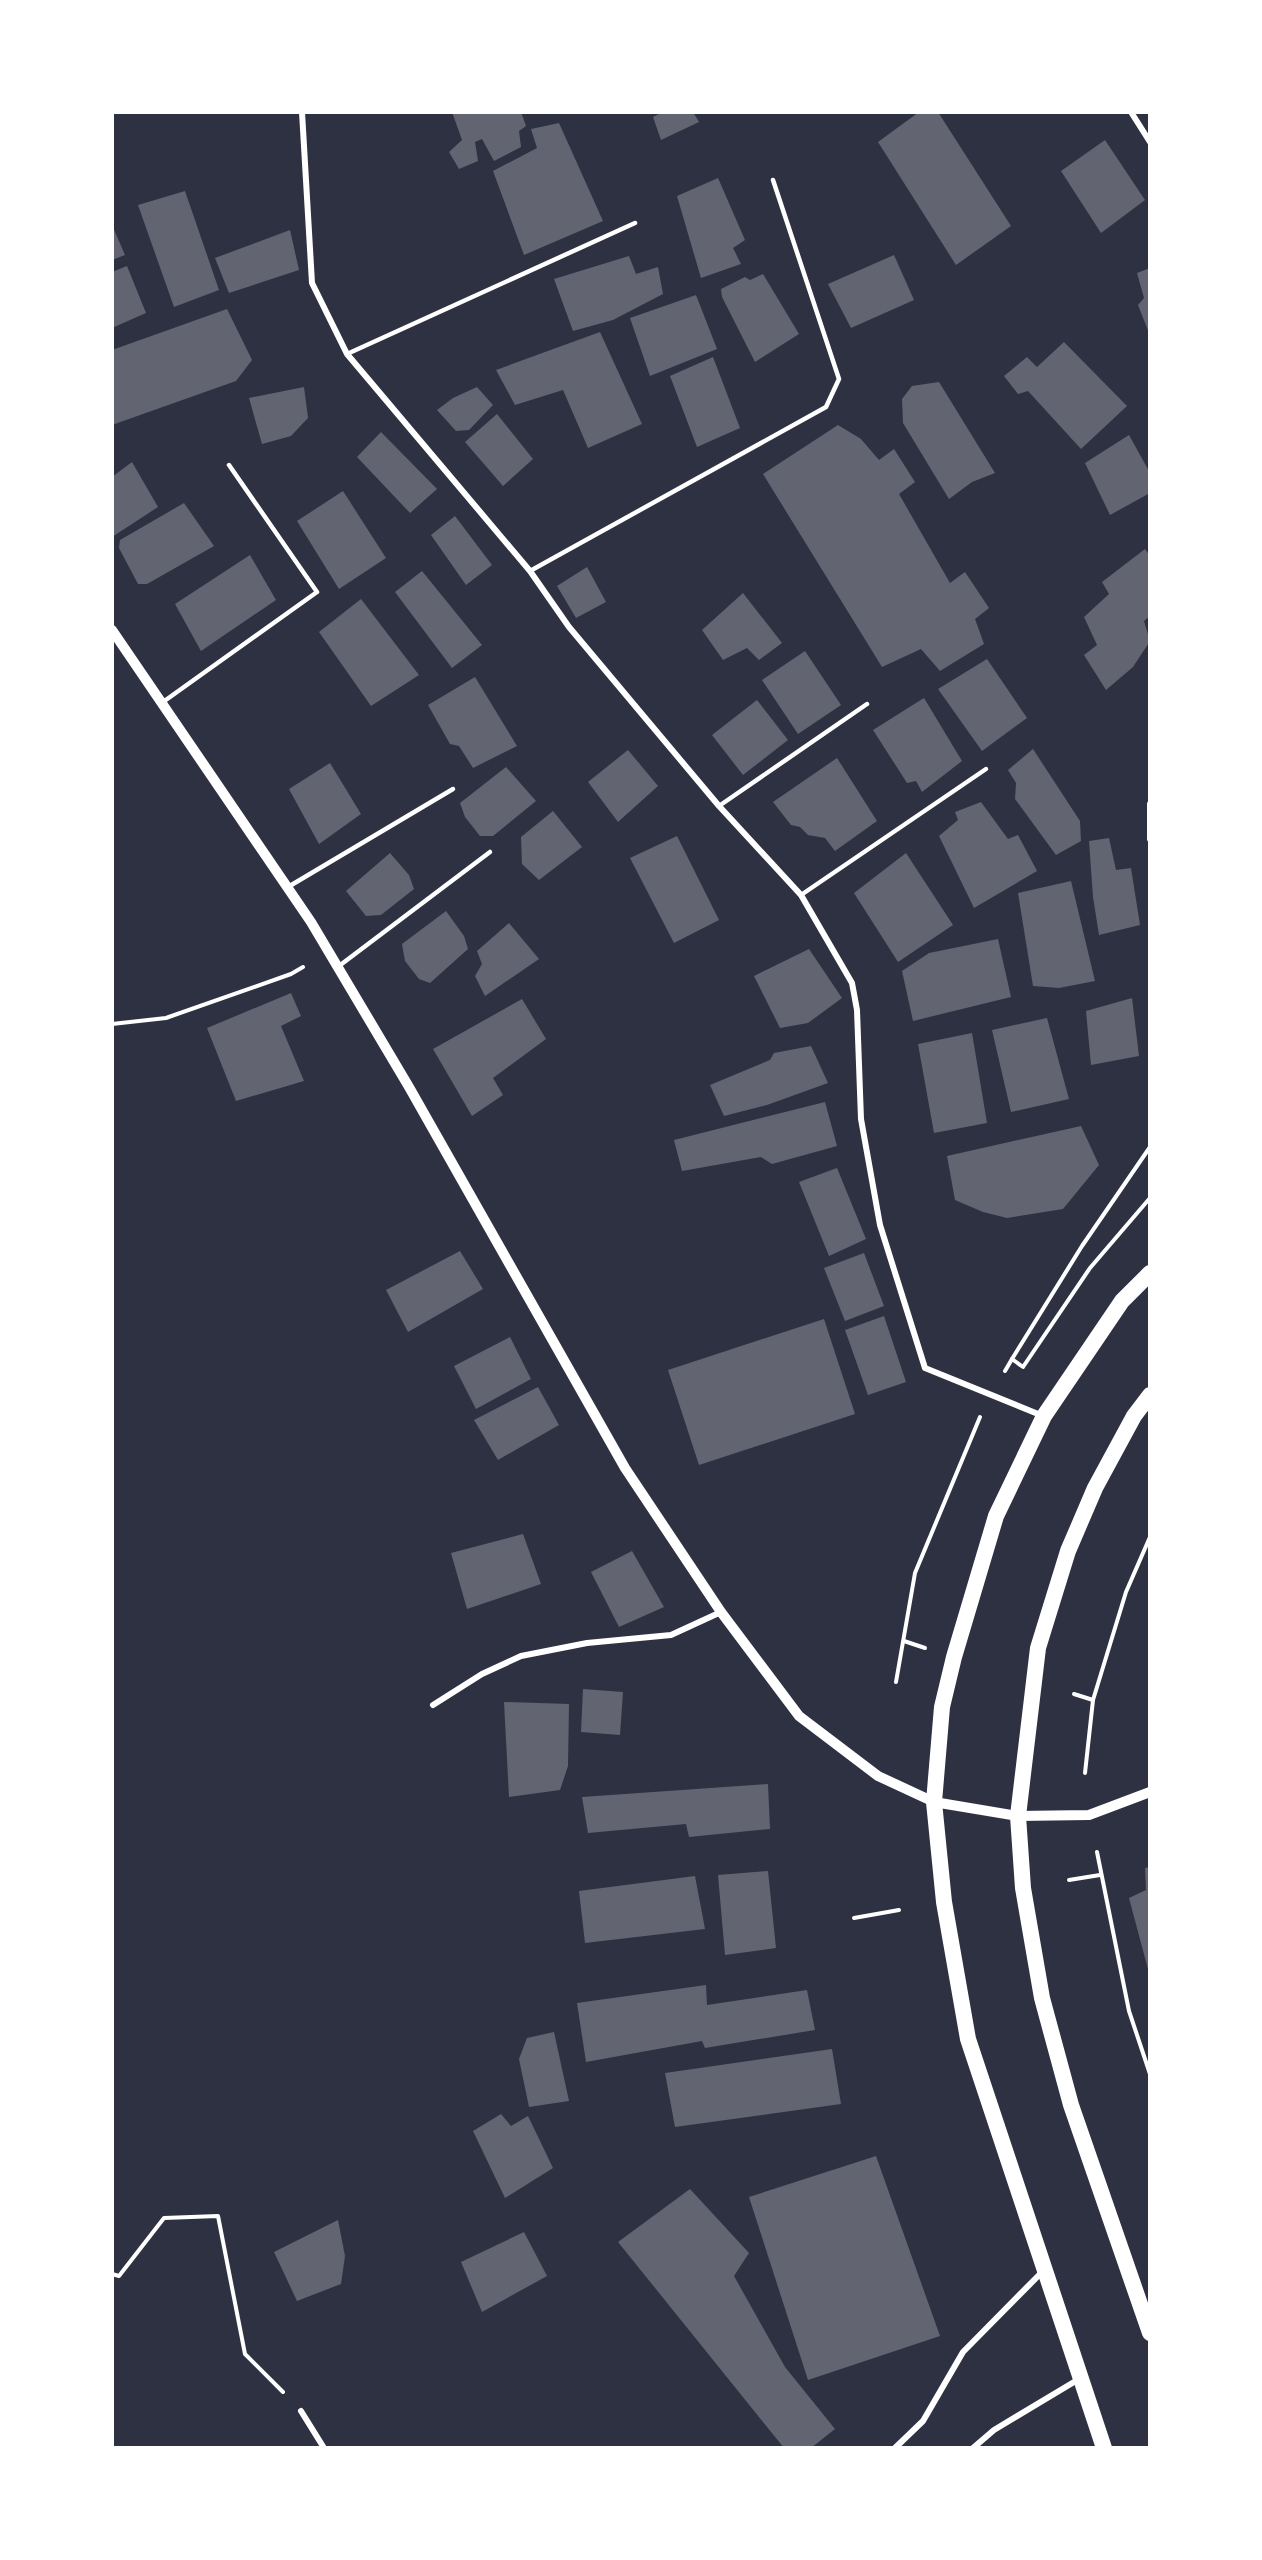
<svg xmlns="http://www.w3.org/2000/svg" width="1262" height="2560" font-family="Literata,serif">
  <rect width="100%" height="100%" fill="#2d3142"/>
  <g fill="#626471">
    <path d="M452,112H521L526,126L519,131L521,147L494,161L482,139L475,142L478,161L459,169L449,152L462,140Z"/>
    <path d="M663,112H693L699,122L661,140L653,117Z"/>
    <path d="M919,112H938L1011,226L956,265L878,142Z"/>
    <path d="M559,123L603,221L524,255L493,171L537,148L531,129Z"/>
    <path d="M1105,140L1145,200L1101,233L1061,171Z"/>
    <path d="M718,178L745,240L733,248L741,264L701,278L677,196Z"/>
    <path d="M185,191L219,290L174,307L138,205Z"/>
    <path d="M112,225L125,255L112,260Z"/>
    <path d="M290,230L299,270L229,293L215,258Z"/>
    <path d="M894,255L914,300L851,328L828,284Z"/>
    <path d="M629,256L636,274L658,267L663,294L613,320L573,331L554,279Z"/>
    <path d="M127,266L146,313L112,328V272Z"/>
    <path d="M1150,268V333H1149L1138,305L1144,298L1137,273Z"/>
    <path d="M763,274L799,334L755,362L722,297L721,289L745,277L750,280Z"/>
    <path d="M696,295L717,349L650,376L630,318Z"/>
    <path d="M227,309L252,360L236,381L112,425V350Z"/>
    <path d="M600,332L642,424L588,448L563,390L515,405L496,370Z"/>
    <path d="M1064,342L1127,406L1081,449L1028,391L1018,394L1004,376L1027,357L1037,367Z"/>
    <path d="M713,357L740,428L697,447L670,376Z"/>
    <path d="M939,382L995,473L972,482L949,499L903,423L902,399L912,386Z"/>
    <path d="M304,387L308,418L291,436L262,444L249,398Z"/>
    <path d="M477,387L493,405L469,430L456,431L437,410L453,398Z"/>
    <path d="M497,414L533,459L503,486L465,442Z"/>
    <path d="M838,425L861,439L879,460L894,449L915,482L899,494L950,583L965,572L989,608L975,619L984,644L940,671L921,649L882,667L763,474Z"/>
    <path d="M381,432L437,489L410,513L357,457Z"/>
    <path d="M1129,435L1150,473V493L1110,515L1085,463Z"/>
    <path d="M132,462L158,507L112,537V477Z"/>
    <path d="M343,491L386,558L339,589L297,521Z"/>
    <path d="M184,503L214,546L147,584H138L119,548L120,540Z"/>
    <path d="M455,516L492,565L466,585L431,535Z"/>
    <path d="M1145,549L1150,556V616L1144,621L1150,641L1133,667L1106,690L1084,655L1097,645L1084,617L1109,594L1102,582Z"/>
    <path d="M250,555L276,600L201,651L175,604Z"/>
    <path d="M587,567L606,602L576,618L557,586Z"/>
    <path d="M422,571L482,645L452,668L395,592Z"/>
    <path d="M743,593L782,643L759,660L747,648L723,660L702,630Z"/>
    <path d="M361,599L419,675L371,706L319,632Z"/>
    <path d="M805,651L841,705L798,734L762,680Z"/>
    <path d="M987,659L1027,718L982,751L938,689Z"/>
    <path d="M475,677L517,746L473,768L459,746L450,744L428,705Z"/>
    <path d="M924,698L962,761L922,792L916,781L907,783L873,730Z"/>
    <path d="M757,700L788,740L743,775L712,735Z"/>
    <path d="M1033,749L1080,821L1081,841L1056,855L1015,799L1016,783L1008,770Z"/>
    <path d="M628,750L658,786L618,822L588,782Z"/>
    <path d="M837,758L877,821L835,851L825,838L808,835L800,827L791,825L773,802Z"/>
    <path d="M330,763L361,814L319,844L289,789Z"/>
    <path d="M506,767L536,801L493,836H480L465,817L460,803Z"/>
    <path d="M981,802L1008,839L1018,835L1037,871L974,908L939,836L958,820L955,812Z"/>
    <path d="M553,811L582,847L539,880L522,864L521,837Z"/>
    <path d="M677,836L719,920L674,943L630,858Z"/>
    <path d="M1109,838L1116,870L1131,868L1140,925L1099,935L1093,897L1089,841Z"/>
    <path d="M390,853L409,875L414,889L381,915L366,916L346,891Z"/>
    <path d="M906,853L953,925L898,962L854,893Z"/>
    <path d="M1071,881L1095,981L1059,988L1033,986L1018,893Z"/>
    <path d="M446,911L464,936L468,949L430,983L419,979L405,961L402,944Z"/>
    <path d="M509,923L539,959L485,996L475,976L482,964L477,951Z"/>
    <path d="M998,939L1011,997L913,1021L902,971L929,953Z"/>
    <path d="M809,949L842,998L808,1023L780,1028L754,976Z"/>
    <path d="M291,993L301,1016L281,1026L304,1081L236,1101L207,1028Z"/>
    <path d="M1132,998L1139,1056L1091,1065L1086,1011Z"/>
    <path d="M522,999L546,1039L493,1078L503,1095L472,1116L433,1049Z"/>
    <path d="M1047,1018L1069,1099L1011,1112L992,1030Z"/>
    <path d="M972,1033L987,1123L934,1133L918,1044Z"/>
    <path d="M811,1046L828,1083L767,1105L724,1116L710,1085L770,1060L774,1053Z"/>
    <path d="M825,1102L837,1146L772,1164L761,1157L682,1171L674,1140Z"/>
    <path d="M1081,1126L1099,1165L1063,1209L1007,1218L983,1212L955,1200L947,1156Z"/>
    <path d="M837,1168L866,1239L829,1256L799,1182Z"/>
    <path d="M460,1251L483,1289L408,1332L386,1290Z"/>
    <path d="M864,1253L884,1306L845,1321L824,1268Z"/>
    <path d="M884,1316L906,1382L868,1395L845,1330Z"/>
    <path d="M824,1319L855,1414L699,1465L668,1370Z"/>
    <path d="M510,1337L531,1379L476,1409L454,1366Z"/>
    <path d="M538,1387L559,1425L498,1460L474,1420Z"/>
    <path d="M523,1534L541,1584L467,1609L451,1553Z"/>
    <path d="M632,1551L664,1607L619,1627L591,1572Z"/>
    <path d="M583,1689L623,1692L620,1735L581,1732Z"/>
    <path d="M504,1702L569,1704L568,1766L560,1790L509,1797Z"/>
    <path d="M768,1784L770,1829L689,1837L686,1824L588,1833L582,1797Z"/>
    <path d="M1150,1867V1973H1149L1129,1898L1146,1890L1145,1868Z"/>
    <path d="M768,1871L776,1948L725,1955L718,1875Z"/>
    <path d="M695,1876L705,1929L585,1943L579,1891Z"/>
    <path d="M706,1985L707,2005L807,1990L815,2030L705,2048L702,2041L586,2062L577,2003Z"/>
    <path d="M554,2032L569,2101L529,2107L519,2059L527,2038Z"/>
    <path d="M832,2049L841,2104L675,2127L665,2073Z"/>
    <path d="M501,2114L511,2126L528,2116L553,2168L505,2198L473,2131Z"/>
    <path d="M876,2156L940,2336L808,2380L749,2197Z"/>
    <path d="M690,2189L749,2253L734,2276L785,2367L835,2429L811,2448H784L618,2242Z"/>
    <path d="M338,2220L345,2256L341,2284L297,2301L274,2252Z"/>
    <path d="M524,2232L547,2276L482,2312L461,2262Z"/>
  </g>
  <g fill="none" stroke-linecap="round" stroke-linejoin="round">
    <g stroke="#fff" stroke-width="4">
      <path d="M112,1024L166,1018L291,974L303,967"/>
      <path d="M1012,1359L1082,1246L1150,1147"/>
      <path d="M1005,1371L1012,1359L1023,1367L1090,1268L1150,1198"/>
      <path d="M904,1641L925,1648"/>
      <path d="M896,1682L915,1573L980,1417"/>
      <path d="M1074,1694L1093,1700"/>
      <path d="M1085,1773L1093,1700L1126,1592L1150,1537"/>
      <path d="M1097,1852L1129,2011L1150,2074"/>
      <path d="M1069,1880L1100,1875"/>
      <path d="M854,1918L899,1910"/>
      <path d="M112,2274L119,2276L164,2218L218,2216L245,2354L283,2392"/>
    </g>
    <g stroke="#fff" stroke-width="4.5">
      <path d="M347,354L635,223"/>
      <path d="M530,571L826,407L839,379L773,180"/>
      <path d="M163,702L317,592L229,465"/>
      <path d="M719,806L867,704"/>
      <path d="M288,887L453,789"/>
      <path d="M801,895L986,769"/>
      <path d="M339,966L490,852"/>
    </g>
    <g stroke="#fff" stroke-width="6">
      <path d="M302,112L312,283L347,354L530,571L569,627L719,806L801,895L852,983L857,1010L861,1119L880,1225L925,1368L1043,1416"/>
      <path d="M1131,112L1150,142"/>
      <path d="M1150,804V839"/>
      <path d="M433,1705L482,1674L521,1656L587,1643L671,1635L721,1612"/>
      <path d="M301,2411L324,2448"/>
      <path d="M895,2448L923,2421L963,2352L1044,2270"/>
      <path d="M973,2448L994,2430L1079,2379"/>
    </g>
    <path stroke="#fff" stroke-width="10" d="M112,630L311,922L409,1087L625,1468L721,1612L799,1716L878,1776L934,1802L1018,1816L1089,1815L1150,1792"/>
    <g stroke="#fff" stroke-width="16">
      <path d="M1150,1395L1134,1416L1095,1488L1068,1551L1038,1648L1018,1816L1023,1888L1042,1998L1071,2105L1150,2333"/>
      <path d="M1104,2448L968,2039L944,1902L934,1802L942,1707L954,1657L996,1516L1044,1416L1122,1301L1150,1273"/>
    </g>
  </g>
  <rect width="1262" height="2560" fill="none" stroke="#ffffff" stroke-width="228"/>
</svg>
